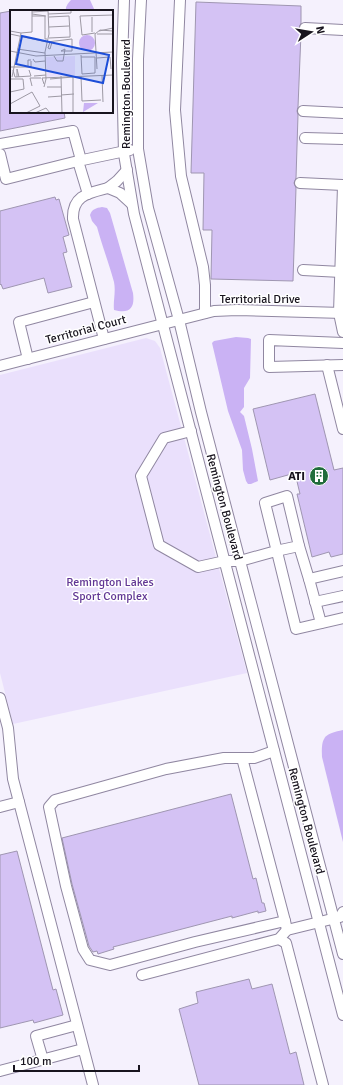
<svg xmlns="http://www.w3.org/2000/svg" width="343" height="1085" font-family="Signika,sans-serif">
  <rect width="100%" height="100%" fill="#f5f1fd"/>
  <path fill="#eae0fc" d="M146,338L155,341L160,348L247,673L13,724L0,673V375Z"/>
  <g fill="#cab2f4">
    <path d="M71,0H90L95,11H66C65,7 68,3 71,0Z"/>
    <path d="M102,207L107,208L110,213L133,293C135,308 130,314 114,310C113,301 116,292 114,282C109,264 102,245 97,227L92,221L90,215C92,209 96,208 102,207Z"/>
    <path d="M236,337L248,338L251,339L250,378L244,388V407L240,412L244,416L252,449L258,481L251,484H248L246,481L243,470L242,450L228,411L212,343L214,341Z"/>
    <path d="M343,730V842L322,757C321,737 324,734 343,730Z"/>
  </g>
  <g fill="#d4c2f4" stroke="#9f96b1">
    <path d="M196,2L301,6V23L299,28L301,33L298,107L297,111L298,115L296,178L294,183L296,188L293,281L211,279L212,230H203L204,173H191Z"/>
    <path d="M11,11V112H64L65,118L0,131V13Z"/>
    <path d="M55,197L56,200L59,199L69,235L63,237L67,252L63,253L72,287L48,293L44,278L3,289L1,284L0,285V211Z"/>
    <path d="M315,394L334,470L343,468V554L331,557L329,552L312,557L297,494H300L295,473L270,480L253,409Z"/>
    <path d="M231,794L253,879L256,878L262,903H264L266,911L258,913V911L232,918V916L113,947L114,949L98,954L97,951L93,952L89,946L72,884L62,838Z"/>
    <path d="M17,851L53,990L56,989L63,1015L34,1023L33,1020L0,1028V855Z"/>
    <path d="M249,979L252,989L272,984L290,1054L296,1052L304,1085H199L179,1009L198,1003L196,992Z"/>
  </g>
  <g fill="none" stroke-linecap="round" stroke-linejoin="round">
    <g stroke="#9087a1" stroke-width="12">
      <g id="minor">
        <path d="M124,0L122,62L124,154L134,214L343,1015"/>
        <path d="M141,0L138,59V149L148,208L179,320L201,412L343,954"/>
        <path d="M180,0L175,110L181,176L203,267L205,285V313"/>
        <path d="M305,28L343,30"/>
        <path d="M303,111L343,113"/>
        <path d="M305,138L343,139"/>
        <path d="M0,144L73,131L81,160"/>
        <path d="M0,154L6,179L78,161"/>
        <path d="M127,170L117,181L108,188L120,193L132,204"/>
        <path d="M300,183L343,185"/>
        <path d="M343,186L339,313L343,332"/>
        <path d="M88,194L78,161L130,150"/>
        <path d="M303,270L341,272"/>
        <path d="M104,339L73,219C72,195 89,193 108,188"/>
        <path d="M343,343L269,340V367L343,365"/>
        <path d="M28,359L19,322L94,302"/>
        <path d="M327,365L343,429"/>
        <path d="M0,366L163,324L214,311L237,310L343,313"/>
        <path d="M191,431L164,438L141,476L159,545L198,567L225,561H240L276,551L299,546L287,496L265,503L296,629L343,618"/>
        <path d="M299,546L309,579L321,623"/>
        <path d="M309,579L343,571"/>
        <path d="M315,602L343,596"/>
        <path d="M0,698L8,728L13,779L93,1085"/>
        <path d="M274,751L254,758H224L166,769L55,800L49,807L66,886L83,949L90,960L110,965L195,942L285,921L287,930"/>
        <path d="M242,758L285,921"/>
        <path d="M0,807L19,802"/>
        <path d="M279,939L286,943L323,1085"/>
        <path d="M142,975L279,939L287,930L340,917L343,912"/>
        <path d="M43,1060L36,1036L77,1025"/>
        <path d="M0,1071L83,1049"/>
      </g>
    </g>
    <use href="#minor" stroke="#fff" stroke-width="10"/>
  </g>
  <defs>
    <g id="building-disc" transform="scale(1)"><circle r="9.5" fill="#206c3b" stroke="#fff"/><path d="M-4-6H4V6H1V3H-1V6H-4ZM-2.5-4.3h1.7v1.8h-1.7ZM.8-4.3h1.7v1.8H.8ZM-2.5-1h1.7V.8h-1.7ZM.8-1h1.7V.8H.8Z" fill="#fff"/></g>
  </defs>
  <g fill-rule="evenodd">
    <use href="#building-disc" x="319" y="476"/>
  </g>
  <g text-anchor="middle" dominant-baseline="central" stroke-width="3" stroke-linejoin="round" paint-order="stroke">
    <g font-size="12" fill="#18141e" stroke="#fff">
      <text transform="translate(126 94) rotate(-90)">Remington Boulevard</text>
      <text x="260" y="299">Territorial Drive</text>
      <text transform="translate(86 330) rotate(-15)">Territorial Court</text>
      <text transform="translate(224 507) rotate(75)">Remington Boulevard</text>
      <text transform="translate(306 821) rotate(75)">Remington Boulevard</text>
    </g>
    <g font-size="12" font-weight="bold" fill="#18141e" stroke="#fff" text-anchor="end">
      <text x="305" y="476">ATI</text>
    </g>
    <g font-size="12" fill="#613694" stroke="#fff">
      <text x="110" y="582">Remington Lakes<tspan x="110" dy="14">Sport Complex</tspan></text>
    </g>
  </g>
  <g transform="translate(10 10)">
    <rect width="103" height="103" fill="#f5f1fd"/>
    <path d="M65,46V65L37,67L36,47Z" fill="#eae0fc"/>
    <path d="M69 33a8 8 0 1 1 16 0a8 8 0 1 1-16 0ZM74,93H88L73,102Z" fill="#cab2f4"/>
    <path fill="none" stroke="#9d99a4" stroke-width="1" d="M22,2L38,1M22,4L36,6M38,4L61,3V0M22,6H35V29H37M39,7L59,6L60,23V27L39,28M82,7V22M0,16V21L11,23M39,17L59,16M89,21L103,18M85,23L72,25L70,6L103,5M0,24L37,32L62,29V41H51M87,24H103M40,32L38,38L40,39L42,32M7,39L35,43M0,41L26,46L103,42M71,45L72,64L85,63V47M44,46L47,51H53L55,39L51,41M71,47H85M87,48L100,47L101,59M23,49L25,52L35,51M21,50H18V57H21V51M0,57H18M87,59L85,24L90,20L103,21M3,60L5,67L21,66L19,60M92,65L93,92M24,66L36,65M51,66L52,103M71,66L72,91L91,90M2,67L11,23L22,22V0M7,67V59L9,67M63,67V103M0,69H13L14,79L0,82M40,69L63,67M34,74L32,68L103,65M22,76L20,68H31M34,77L36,69L35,42L39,24L38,0M37,77H51M51,85L64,84M38,87L52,86M0,94L22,82L30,96L16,103M25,103L36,98L40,103"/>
    <path fill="#1d4ed8" fill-opacity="0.15" stroke="#1d4ed8" stroke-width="2" d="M12,26L99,45L93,73L6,54Z"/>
    <rect width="103" height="103" fill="none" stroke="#18141e" stroke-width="2"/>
  </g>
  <g transform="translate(311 32) rotate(78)" stroke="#ffffff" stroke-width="3" paint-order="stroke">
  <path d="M0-3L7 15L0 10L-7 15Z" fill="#18141e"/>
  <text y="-6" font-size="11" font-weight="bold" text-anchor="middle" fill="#18141e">N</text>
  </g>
  <path d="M14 1065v6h125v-6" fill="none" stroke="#18141e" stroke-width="2"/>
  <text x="20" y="1065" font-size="12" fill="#18141e" stroke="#ffffff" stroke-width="3" paint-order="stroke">100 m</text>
</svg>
